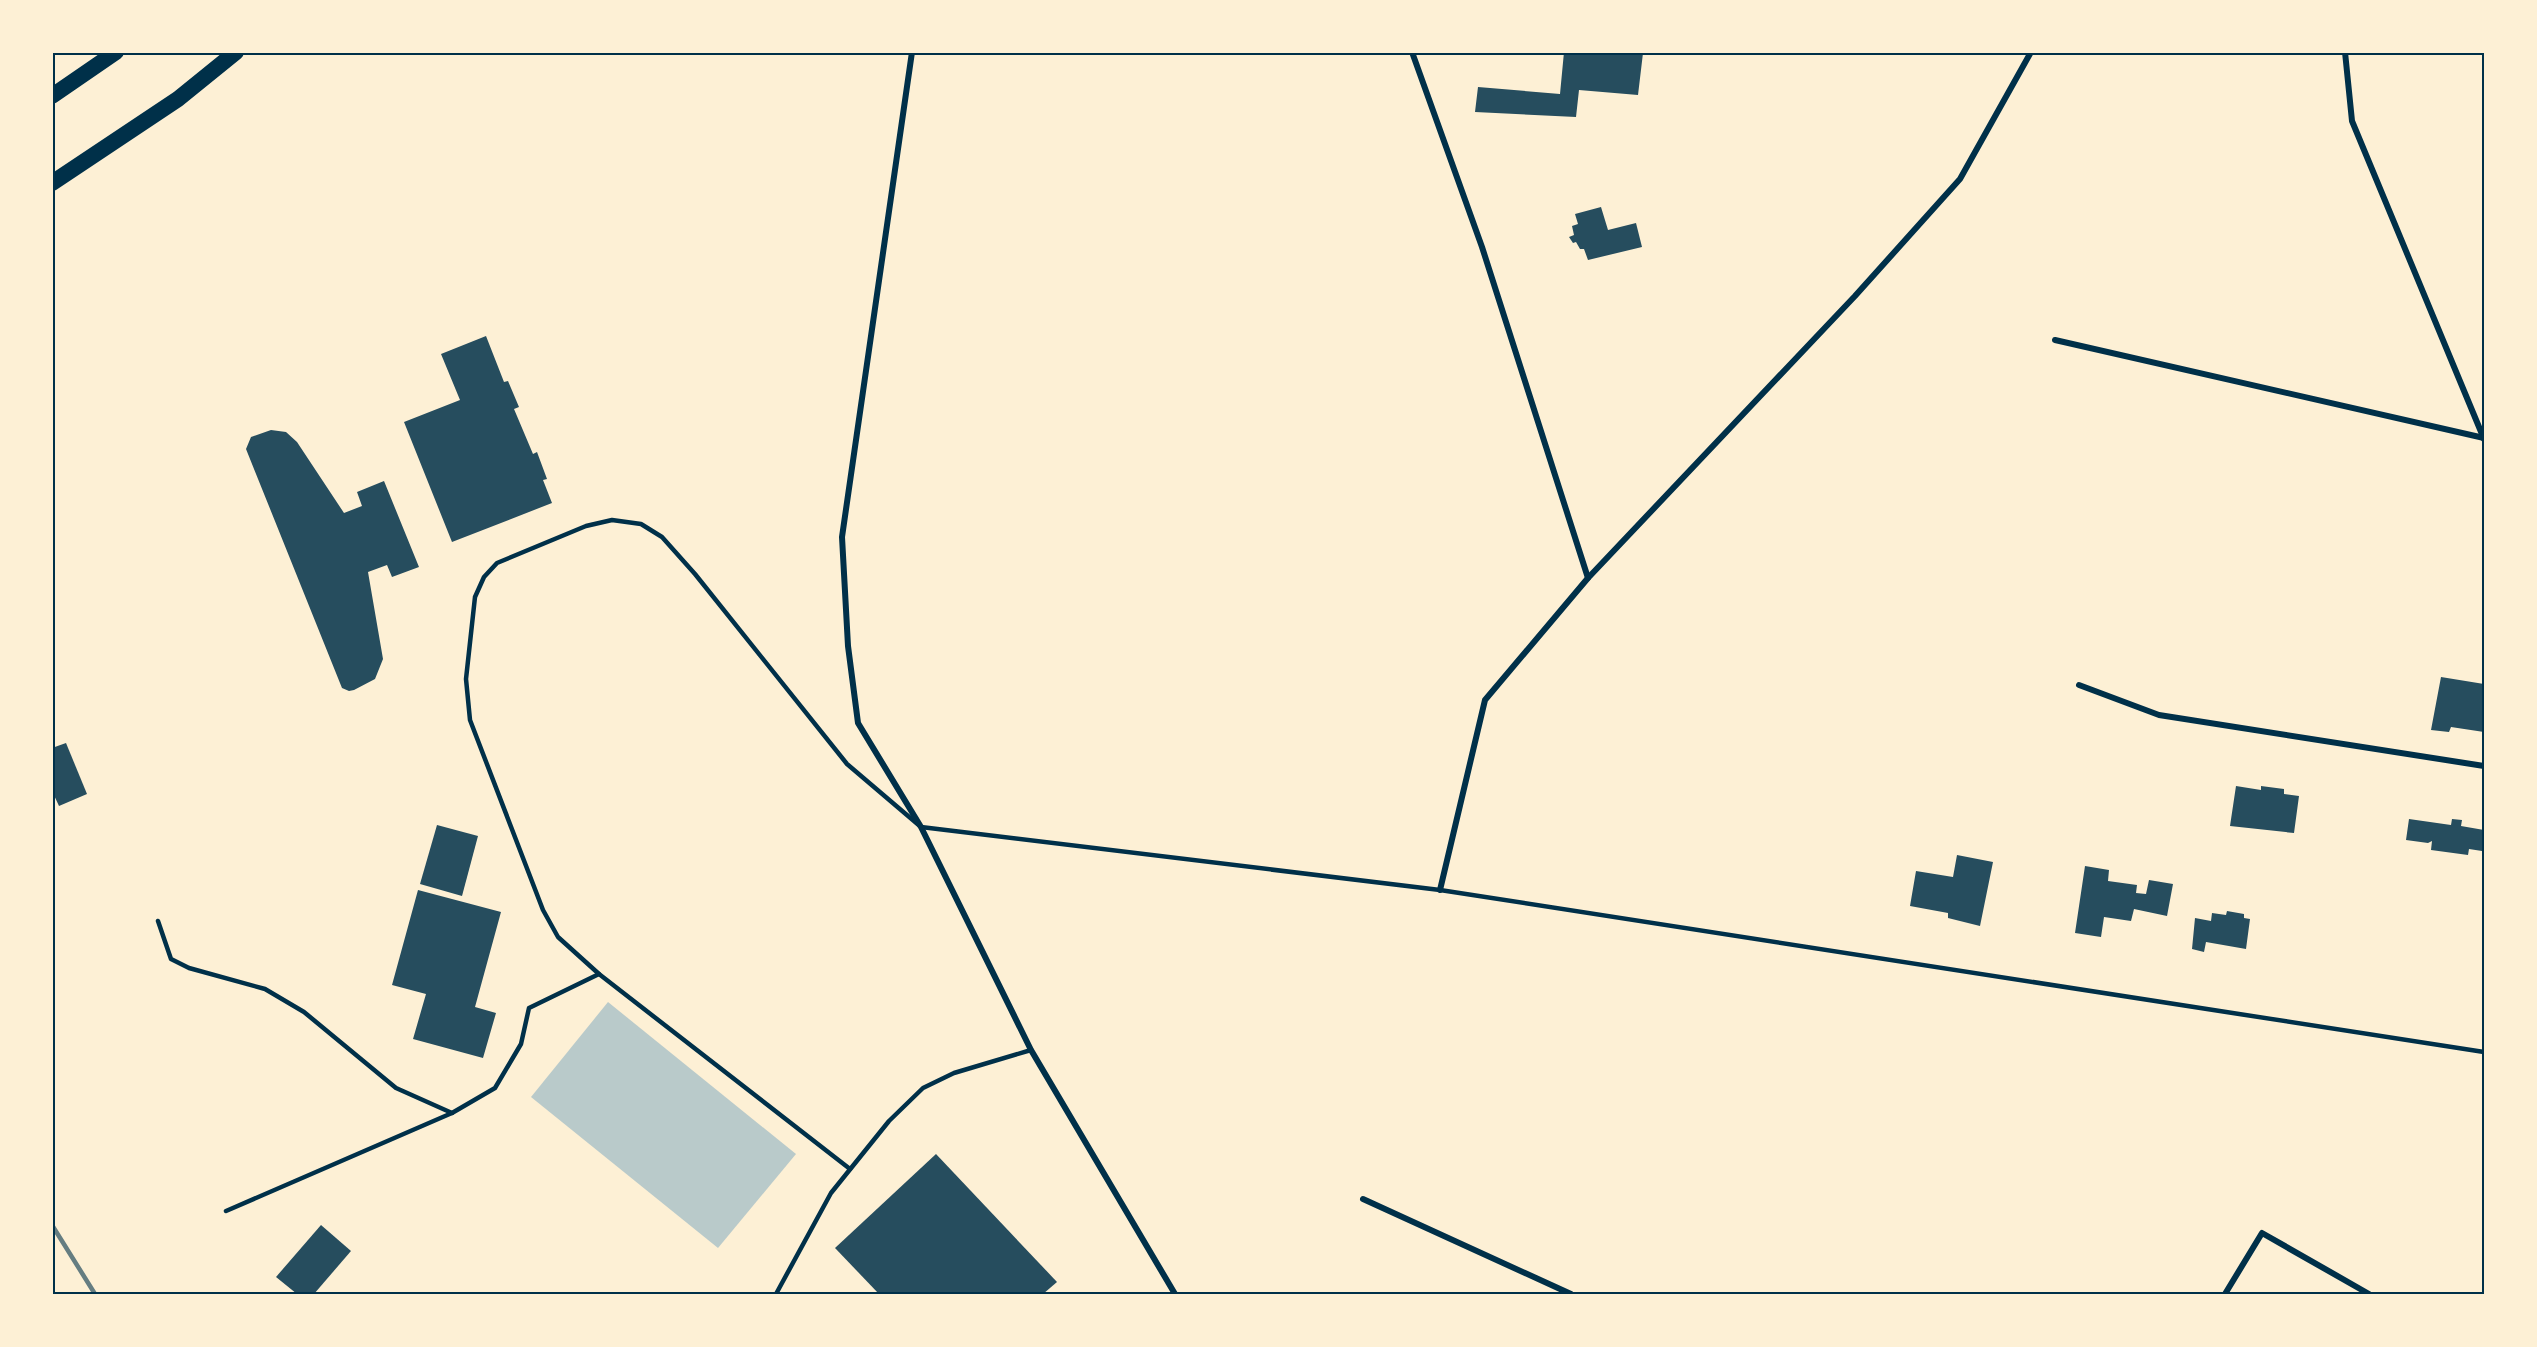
<svg xmlns="http://www.w3.org/2000/svg" width="2537" height="1347" font-family="'Roboto Condensed',sans-serif">
  <rect width="100%" height="100%" fill="#fdf0d5"/>
  <path fill="#b9caca" d="M608,1002L796,1154L718,1248L531,1097Z"/>
  <g fill="#264d5e">
    <path d="M1564,52L1643,53L1638,95L1579,90L1576,117L1475,112L1478,87L1560,94Z"/>
    <path d="M1601,207L1608,230L1636,223L1642,247L1588,260L1584,249H1580L1576,242L1573,243L1569,237L1574,235L1572,226L1578,224L1575,214Z"/>
    <path d="M486,336L504,382L508,381L519,407L514,409L533,454L537,452L547,479L543,480L552,503L452,542L404,422L460,400L441,354Z"/>
    <path d="M271,430L286,432L297,442L344,513L362,506L357,492L384,481L419,567L392,577L387,565L368,572L383,659L375,679L354,690L349,691L342,688L246,449L251,437Z"/>
    <path d="M2441,677L2484,684V732L2451,727L2449,732L2431,730Z"/>
    <path d="M66,743L87,794L59,806L52,791V748Z"/>
    <path d="M2236,786L2261,790V786L2284,789V794L2299,796L2294,833L2230,826Z"/>
    <path d="M2409,819L2451,825L2452,819L2462,820L2461,826L2484,830L2482,851L2469,849L2468,855L2431,850L2432,841L2428,843L2406,840Z"/>
    <path d="M437,825L478,836L462,896L420,884Z"/>
    <path d="M1957,855L1993,862L1980,926L1948,918V913L1910,906L1916,871L1953,877Z"/>
    <path d="M2085,866L2109,870L2108,881L2137,885L2136,893L2146,894L2149,880L2173,884L2167,916L2134,909L2131,921L2104,917L2101,937L2075,933Z"/>
    <path d="M418,890L501,912L475,1007L496,1013L483,1058L413,1039L426,994L392,985Z"/>
    <path d="M2227,911L2244,914V918L2250,919L2246,949L2206,942L2204,952L2192,949L2195,918L2211,921L2212,913L2226,915Z"/>
    <path d="M936,1154L1057,1282L1043,1294H879L835,1248Z"/>
    <path d="M321,1225L351,1251L314,1294H297L276,1277Z"/>
  </g>
  <g fill="none" stroke-linecap="round" stroke-linejoin="round">
    <g stroke="#003049" stroke-width="4.5">
      <path d="M158,921L171,959L189,968L265,989L304,1012L396,1088L452,1113"/>
      <path d="M850,1169L599,974L558,937L543,910L470,720L466,679L475,597L484,577L497,563L586,526L612,520L641,524L662,537L695,574L847,764L921,827L1440,890L2484,1052"/>
      <path d="M226,1211L452,1113L495,1088L521,1044L529,1008L599,974"/>
      <path d="M776,1294L831,1193L889,1121L923,1088L954,1073L1031,1050"/>
    </g>
    <g stroke="#003049" stroke-width="6">
      <path d="M912,52L842,537L848,646L858,723L921,827L1031,1050L1175,1294"/>
      <path d="M1412,52L1482,247L1588,578"/>
      <path d="M2345,52L2352,121L2484,439"/>
      <path d="M2055,340L2484,438"/>
      <path d="M2079,685L2159,715L2484,766"/>
      <path d="M1440,890L1485,700L1588,578L1855,296L1960,179L2031,52"/>
      <path d="M1363,1199L1571,1294"/>
      <path d="M2225,1294L2262,1233L2369,1294"/>
    </g>
    <g stroke="#003049" stroke-width="16">
      <path d="M52,96L116,52"/>
      <path d="M52,183L178,99L236,52"/>
    </g>
    <path stroke="#657d81" stroke-width="4.5" d="M52,1225L95,1294"/>
  </g>
  <rect width="2537" height="1347" fill="none" stroke="#fdf0d5" stroke-width="108"/>
  <rect x="54" y="54" width="2429" height="1239" fill="none" stroke="#003049" stroke-width="2"/>
</svg>
